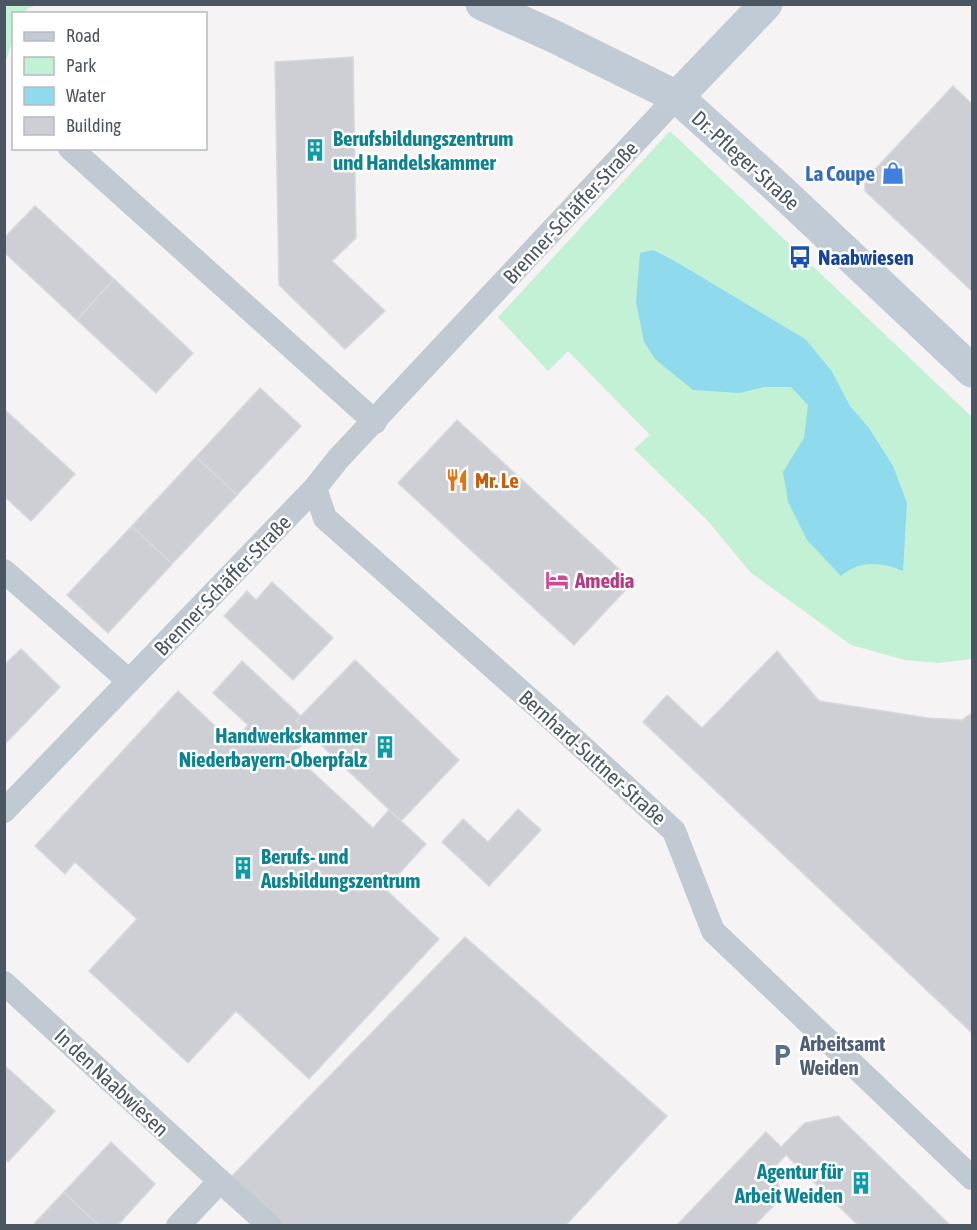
<svg xmlns="http://www.w3.org/2000/svg" width="977" height="1230" font-family="'Asap Condensed',sans-serif">
  <rect width="100%" height="100%" fill="#f5f3f3"/>
  <g fill="#c3f1d5">
    <path d="M5,4L39,5L28,8L25,13L14,14L13,39L5,64Z"/>
    <path d="M670,131L972,417V659L938,663L905,660L851,645L750,572L708,521L634,449L650,435L568,351L548,371L498,317Z"/>
  </g>
  <path fill="#90daee" d="M653,250L673,260L805,339L831,370L850,406L869,428L893,466L907,503L903,571C882,562 859,560 841,576L807,540L788,502L783,472L804,438L808,405L791,387H764L740,393L693,390L655,359L644,342L636,302L640,253Z"/>
  <g fill="#cdcfd5" stroke="#d7d9de" stroke-width="1.5">
    <path d="M353,57L356,238L332,261L385,311L345,349L279,285L275,62Z"/>
    <path d="M953,86L972,104V291L865,191V180Z"/>
    <path d="M35,206L114,279L77,320L4,252V238Z"/>
    <path d="M114,279L193,353L156,393L77,320Z"/>
    <path d="M260,388L301,426L237,495L196,457Z"/>
    <path d="M4,409L75,474L31,521L4,496Z"/>
    <path d="M457,420L633,582L574,645L398,483Z"/>
    <path d="M196,457L237,495L172,564L132,526Z"/>
    <path d="M132,526L172,564L108,633L67,595Z"/>
    <path d="M272,582L333,638L293,680L224,616L247,591L256,600Z"/>
    <path d="M21,649L60,687L4,745V665Z"/>
    <path d="M777,651L819,701L928,718L962,720L972,713V1033L643,722L667,695L702,728Z"/>
    <path d="M355,660L459,760L401,821L296,721Z"/>
    <path d="M242,661L301,716L296,721L311,735L293,754L373,828L389,810L426,844L385,889L439,939L309,1079L236,1011L188,1063L89,971L137,919L75,862L65,874L35,846L178,691L232,742L248,725L213,693Z"/>
    <path d="M518,809L541,830L489,886L442,842L463,819L488,842Z"/>
    <path d="M465,937L667,1116L565,1226H270L225,1186L233,1175Z"/>
    <path d="M4,1065L55,1111L8,1162L4,1159Z"/>
    <path d="M838,1116L951,1226H859L786,1155L774,1168L782,1197L754,1226H676L766,1132L781,1147L805,1123Z"/>
    <path d="M111,1142L155,1184L117,1226H99L64,1192Z"/>
    <path d="M64,1192L99,1226H32Z"/>
  </g>
  <g fill="none" stroke-linecap="round" stroke-linejoin="round">
    <g stroke="#c1cad2" stroke-width="24">
      <path d="M677,97L338,459L315,488L325,518L555,722L674,831L713,931L972,1178"/>
      <path d="M70,148L375,422"/>
      <path d="M4,571L129,681"/>
      <path d="M4,811L315,488"/>
      <path d="M4,983L220,1181L270,1226"/>
      <path d="M178,1226L220,1181"/>
    </g>
    <g stroke="#c1cbd6" stroke-width="33">
      <path d="M482,4L553,36L677,97L778,188L972,371"/>
      <path d="M677,97L766,4"/>
    </g>
  </g>
  <defs>
    <g id="building-bare" transform="scale(1.8)"><path d="M-4-6H4V6H1V3H-1V6H-4ZM-2.5-4.3h1.7v1.8h-1.7ZM.8-4.3h1.7v1.8H.8ZM-2.5-1h1.7V.8h-1.7ZM.8-1h1.7V.8H.8Z" fill="#0f9aa8" stroke="#fff" stroke-width="2.5" paint-order="stroke"/></g>
    <g id="shop-bare" transform="scale(1.8)"><path d="M-5-2.5h2.3a2.7 3.5 0 0 1 5.4 0H5L5.5 6h-11ZM-1.5-2.5h3a1.5 2.3 0 0 0-3 0Z" fill="#3f7fe0" stroke="#fff" stroke-width="2.5" paint-order="stroke"/></g>
    <g id="bus-bare" transform="scale(1.8)"><path d="M-5-6H5V4H4V6H2V4H-2V6H-4V4H-5ZM-3.5-4V0h7V-4ZM-3.5 1.2v1.5H-2V1.2ZM2 1.2v1.5H3.5V1.2Z" fill="#1a4fb4" stroke="#fff" stroke-width="2.5" paint-order="stroke"/></g>
    <g id="restaurant-bare" transform="scale(1.8)"><path d="M-5-6h1v4h1v-4h1v4h1v-4h1v5L-1.5 .5V6h-2V.5L-5-1ZM5-6V6H3V1.5H1.5Q1.5-4 5-6Z" fill="#e8710a" stroke="#fff" stroke-width="2.5" paint-order="stroke"/></g>
    <g id="hotel-bare" transform="scale(1.8)"><path d="M-6-4.5h1.5V1H6V5H4.5V3h-9V5H-6ZM-4 0a1.8 1.8 0 1 1 3.6 0ZM.5 0V-2.5h3Q6-2.5 6 0Z" fill="#d1479c" stroke="#fff" stroke-width="2.5" paint-order="stroke"/></g>
    <g id="parking-bare" transform="scale(1.8)"><path d="M-3.5-5.5H1a3.5 3.5 0 0 1 0 7H-1V5.5H-3.5ZM-1-3.4V-.6H.8a1.4 1.4 0 0 0 0-2.8Z" fill="#5c6f8a" stroke="#fff" stroke-width="2.5" paint-order="stroke"/></g>
  </defs>
  <g fill-rule="evenodd">
    <use href="#building-bare" x="315" y="150"/>
    <use href="#shop-bare" x="893" y="173"/>
    <use href="#bus-bare" x="800" y="257"/>
    <use href="#restaurant-bare" x="457" y="480"/>
    <use href="#hotel-bare" x="557" y="580"/>
    <use href="#building-bare" x="385" y="747"/>
    <use href="#building-bare" x="243" y="868"/>
    <use href="#parking-bare" x="782" y="1055"/>
    <use href="#building-bare" x="861" y="1183"/>
  </g>
  <g text-anchor="middle" dominant-baseline="central" stroke-width="5" stroke-linejoin="round" paint-order="stroke">
    <g font-size="21" font-weight="bold" fill="#0d838f" stroke="#fff" text-anchor="start">
      <text x="333" y="138">Berufsbildungszentrum<tspan x="333" dy="24">und Handelskammer</tspan></text>
      <text x="367" y="735" text-anchor="end">Handwerkskammer<tspan x="367" dy="24">Niederbayern-Oberpfalz</tspan></text>
      <text x="261" y="856">Berufs- und<tspan x="261" dy="24">Ausbildungszentrum</tspan></text>
      <text x="843" y="1171" text-anchor="end">Agentur für<tspan x="843" dy="24">Arbeit Weiden</tspan></text>
    </g>
    <g font-size="21" fill="#4a5661" stroke="#fff">
      <text transform="translate(746 160) rotate(42)">Dr.-Pfleger-Straße</text>
      <text transform="translate(570 212) rotate(-47)">Brenner-Schäffer-Straße</text>
      <text transform="translate(222 585) rotate(-46)">Brenner-Schäffer-Straße</text>
      <text transform="translate(593 757) rotate(42)">Bernhard-Suttner-Straße</text>
      <text transform="translate(112 1082) rotate(43)">In den Naabwiesen</text>
    </g>
    <g font-size="21" font-weight="bold" fill="#366cbe" stroke="#fff" text-anchor="end">
      <text x="875" y="173">La Coupe</text>
    </g>
    <g font-size="21" font-weight="bold" fill="#164399" stroke="#fff" text-anchor="start">
      <text x="818" y="257">Naabwiesen</text>
    </g>
    <g font-size="21" font-weight="bold" fill="#c56008" stroke="#fff" text-anchor="start">
      <text x="475" y="480">Mr. Le</text>
    </g>
    <g font-size="21" font-weight="bold" fill="#b23c85" stroke="#fff" text-anchor="start">
      <text x="575" y="580">Amedia</text>
    </g>
    <g font-size="21" font-weight="bold" fill="#4e5e75" stroke="#fff" text-anchor="start">
      <text x="800" y="1043">Arbeitsamt<tspan x="800" dy="24">Weiden</tspan></text>
    </g>
  </g>
  <rect width="977" height="1230" fill="none" stroke="#4a5661" stroke-width="12"/>
  <rect x="12" y="12" width="195" height="138" fill="#ffffff" stroke="#b7bbc0" stroke-width="1.5"/>
  <rect x="24" y="32" width="30" height="9" fill="#c1cbd6" stroke="#b7bbc0" stroke-width="1.5"/>
  <text x="66" y="42" font-size="18" fill="#4a5661">Road</text>
  <rect x="24" y="57" width="30" height="18" fill="#c3f1d5" stroke="#b7bbc0" stroke-width="1.5"/>
  <text x="66" y="72" font-size="18" fill="#4a5661">Park</text>
  <rect x="24" y="87" width="30" height="18" fill="#90daee" stroke="#b7bbc0" stroke-width="1.5"/>
  <text x="66" y="102" font-size="18" fill="#4a5661">Water</text>
  <rect x="24" y="117" width="30" height="18" fill="#cdcfd5" stroke="#b7bbc0" stroke-width="1.5"/>
  <text x="66" y="132" font-size="18" fill="#4a5661">Building</text>
</svg>
